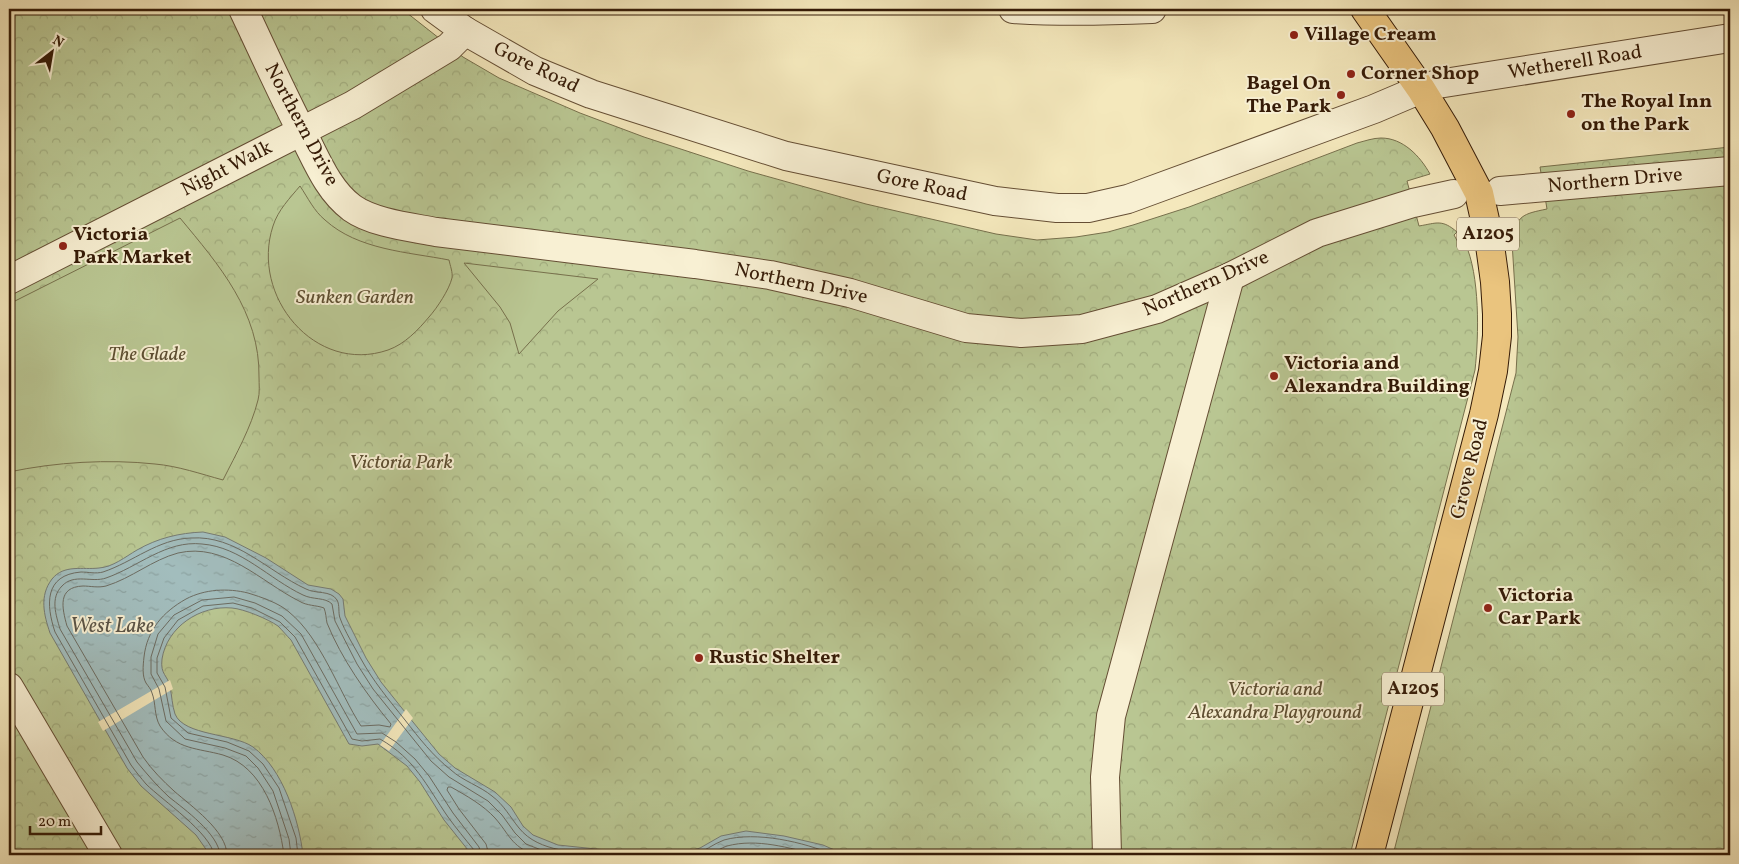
<svg xmlns="http://www.w3.org/2000/svg" width="1739" height="864" font-family="Vollkorn,serif">
  <defs>
    <pattern id="park-crowns" width="20" height="18" patternUnits="userSpaceOnUse" patternTransform="scale(1.25)"><rect width="20" height="18" fill="#b9c692"/><path d="M2 6a3 3 0 1 1 6 0M12 15a3 3 0 1 1 6 0" fill="none" stroke="#a0aa7c"/></pattern>
    <pattern id="water-ripples" width="26" height="14" patternUnits="userSpaceOnUse" patternTransform="scale(1.25)"><rect width="26" height="14" fill="#a2bdbd"/><path d="M2 4q2-2 4 0t4 0M15 11q2-2 4 0t4 0" fill="none" stroke="#8ca2a1"/></pattern>
  </defs>
  <rect width="100%" height="100%" fill="#f4e8bc"/>
  <filter id="stains"><feTurbulence type="fractalNoise" baseFrequency=".004" numOctaves="4"/><feColorMatrix values="0 0 0 0 .2 0 0 0 0 .09 0 0 0 0 .02 0 0 0 .5 -.17"/></filter>
  <radialGradient id="worn" r=".72"><stop offset=".6" stop-color="#630" stop-opacity="0"/><stop offset="1" stop-color="#630" stop-opacity=".3"/></radialGradient>
  <g fill="url(#park-crowns)" stroke="#77704c">
    <path d="M9,9H402L463,57L499,78L580,113L644,137L748,171L866,204L996,234L1037,240L1076,237L1108,232L1133,225L1189,207L1357,143C1365,141 1373,138 1381,138C1403,138 1420,156 1430,174L1407,181L1419,226C1437,223 1442,219 1457,232L1454,235L1459,244L1465,243C1480,275 1479,335 1475,370L1350,855H9Z"/>
    <path d="M1730,147V855H1393L1516,373L1518,337L1512,242C1516,215 1523,214 1547,209L1540,167Z"/>
  </g>
  <g fill="#b9c692" stroke="#77704c">
    <path d="M300,186C308,198 314,211 325,220C358,250 408,252 449,260C450,265 453,273 452,278C449,290 437,308 429,317C418,330 405,344 388,350C315,375 250,296 273,226C278,210 290,198 300,186Z"/>
    <path d="M180,218C219,265 260,312 259,377C259,384 260,393 258,400C251,428 236,454 223,480C201,474 178,466 155,464C108,459 56,462 9,472V304Z"/>
    <path d="M464,263L598,279L558,311L519,354L510,323L500,307Z"/>
  </g>
  <path fill="url(#water-ripples)" stroke="#767c74" d="M203,532L225,537L266,558L308,585L331,589L339,594L343,599L345,616L366,658L381,682L413,722L439,754L455,768L495,792L511,807L523,826L533,835L558,845L625,852L683,853L700,848L721,836L746,831L784,836L823,845L846,855H472L444,820L420,782L407,766L378,744L362,746L349,744L291,640C287,636 282,630 278,626C268,619 244,609 232,608C200,605 167,627 162,659C160,675 168,675 170,687C172,696 172,705 175,714C184,736 233,733 253,747C283,769 299,820 303,855H210L196,835L141,786L127,768L50,633C44,615 39,596 52,579C64,564 83,570 99,568C113,567 125,557 137,550C158,538 179,533 203,532Z"/>
  <g fill="#f4e8bc">
    <path d="M170,680L173,689L103,731L98,722Z"/>
    <path d="M406,709L413,718L389,751L380,745Z"/>
  </g>
  <g fill="none" stroke-linecap="round" stroke-linejoin="round">
    <g stroke="#6c6c62" stroke-width="1">
      <path d="M214,855C211,833 162,800 146,784C141,778 136,772 131,765L55,632C46,605 44,575 81,572C88,572 96,574 103,572C133,562 158,539 191,538C236,535 267,571 306,589C315,594 331,590 337,600C340,605 338,613 340,618C345,632 354,646 361,659C373,681 389,700 405,720C419,738 433,756 451,770C463,781 480,786 492,796C504,805 510,817 519,828C539,853 578,852 607,855"/>
      <path d="M220,855C219,834 184,809 169,797C157,786 147,774 137,762L60,629C56,615 50,598 62,586C74,573 92,583 106,578C138,567 166,540 202,544C241,547 269,579 303,595C313,600 325,597 332,604L335,621L357,664L373,689L431,761L449,777L488,801L502,815L515,833L526,844L554,855"/>
      <path d="M227,855C227,831 191,806 174,791C163,781 152,770 143,757L67,626C62,608 57,587 83,586C90,586 98,588 106,586C132,578 152,560 178,553C225,542 261,582 299,601C307,606 316,605 324,608C326,613 326,618 327,623C341,658 367,695 391,724L390,727L379,725L361,726C339,692 321,638 289,612C279,603 261,597 248,593C228,588 205,589 186,599C163,612 147,630 144,657C143,666 142,676 146,683C148,686 151,689 152,693C156,703 154,716 160,726C176,750 198,748 223,755C263,767 279,817 284,855"/>
      <path d="M291,855L289,839L273,791L258,768L246,756L225,748L185,739L166,721L159,689L151,674V657L158,634L174,615L202,600L234,597L255,603L282,616L301,634L357,734L382,733L396,742L415,759L429,776L453,813L479,847L481,855"/>
      <path d="M298,855L296,838L279,788L263,764L249,751L227,742L188,733L171,718L165,687L157,673V658L164,638L178,620L203,606L233,603L252,608L280,622L295,637L352,739L362,741L380,739C415,759 426,785 448,817C456,828 465,839 474,850L475,855"/>
      <path d="M489,855L486,844L459,809L447,790L448,787H451C467,796 483,805 495,818C510,835 510,845 534,855"/>
      <path d="M693,855C704,852 713,844 724,840C756,831 804,842 834,855"/>
      <path d="M710,855C715,852 721,848 727,846C757,838 789,848 818,855"/>
      <path d="M725,855L747,850L786,855"/>
    </g>
    <g stroke="#654e34" stroke-width="30">
      <g id="street">
        <path d="M243,9C263,51 282,94 304,136C317,161 328,190 352,208C373,223 410,227 436,232L695,264L770,275L850,293L966,328L1021,333L1082,329L1157,309L1230,277L1317,233L1413,203L1454,194"/>
        <path d="M435,9L465,31L535,71L591,94L786,156L995,201L1057,208H1088L1128,199L1374,109L1421,89L1438,84L1730,38"/>
        <path d="M1013,9C1060,12 1105,11 1152,9"/>
        <path d="M1500,191L1730,171"/>
        <path d="M9,280L353,105L449,47L465,31"/>
        <path d="M9,687L108,855"/>
        <path d="M1107,855L1105,777L1111,716L1230,277"/>
      </g>
    </g>
    <g stroke="#351b07" stroke-width="30">
      <path id="primary" d="M1365,9L1421,89L1445,128L1479,193L1489,238L1495,282L1497,314V336L1493,371L1484,414L1369,855"/>
    </g>
    <use href="#street" stroke="#f8f0d3" stroke-width="28"/>
    <use href="#primary" stroke="#eac47e" stroke-width="28"/>
  </g>
  <g fill="#8f2418" stroke="#f8f0d3" stroke-width="2">
    <circle cx="1294" cy="35" r="5"/>
    <circle cx="1351" cy="74" r="5"/>
    <circle cx="1341" cy="95" r="5"/>
    <circle cx="1571" cy="114" r="5"/>
    <circle cx="63" cy="246" r="5"/>
    <circle cx="1274" cy="376" r="5"/>
    <circle cx="1488" cy="608" r="5"/>
    <circle cx="699" cy="658" r="5"/>
  </g>
  <g text-anchor="middle" dominant-baseline="central" stroke-width="4" stroke-linejoin="round" paint-order="stroke">
    <g fill="#f8f0d3" stroke="#705b44" stroke-width="1">
      <rect x="1457" y="217.5" width="62" height="33" rx="4"/>
      <rect x="1382" y="672.5" width="62" height="33" rx="4"/>
    </g>
    <g font-size="19" font-weight="bold" fill="#351b07">
      <text x="1488" y="234">A1205</text>
      <text x="1413" y="689">A1205</text>
    </g>
    <g font-size="20" font-weight="bold" fill="#351b07" stroke="#f8f0d3" text-anchor="start">
      <text x="1304" y="35">Village Cream</text>
      <text x="1361" y="74">Corner Shop</text>
      <text x="1331" y="84" text-anchor="end">Bagel On<tspan x="1331" dy="23">The Park</tspan></text>
      <text x="1581" y="102">The Royal Inn<tspan x="1581" dy="23">on the Park</tspan></text>
      <text x="73" y="235">Victoria<tspan x="73" dy="23">Park Market</tspan></text>
      <text x="1284" y="364">Victoria and<tspan x="1284" dy="23">Alexandra Building</tspan></text>
      <text x="1498" y="596">Victoria<tspan x="1498" dy="23">Car Park</tspan></text>
      <text x="709" y="658">Rustic Shelter</text>
    </g>
    <g font-size="20" fill="#351b07" stroke="#f8f0d3">
      <text transform="translate(1575 63) rotate(-9)">Wetherell Road</text>
      <text transform="translate(536 68) rotate(26)">Gore Road</text>
      <text transform="translate(301 125) rotate(62)">Northern Drive</text>
      <text transform="translate(227 169) rotate(-27)">Night Walk</text>
      <text transform="translate(1615 181) rotate(-5)">Northern Drive</text>
      <text transform="translate(922 186) rotate(12)">Gore Road</text>
      <text transform="translate(801 284) rotate(12)">Northern Drive</text>
      <text transform="translate(1206 284) rotate(-24)">Northern Drive</text>
      <text transform="translate(1470 469) rotate(-76)">Grove Road</text>
    </g>
    <g font-size="20" font-style="italic" fill="#5d4e31" stroke="#f8f0d3">
      <text x="355" y="298">Sunken Garden</text>
      <text x="147" y="355">The Glade</text>
      <text x="401" y="463">Victoria Park</text>
      <text x="1275" y="690">Victoria and<tspan x="1275" dy="23">Alexandra Playground</tspan></text>
    </g>
    <g font-size="21" font-style="italic" fill="#5b5447" stroke="#f8f0d3">
      <text x="112" y="626">West Lake</text>
    </g>
  </g>
  <rect width="1739" height="864" fill="none" stroke="#f4e8bc" stroke-width="30"/>
  <rect x="10" y="10" width="1719" height="844" fill="none" stroke="#351b07" stroke-width="2.5"/>
  <rect x="15" y="15" width="1709" height="834" fill="none" stroke="#351b07"/>
  <g transform="translate(52 52) rotate(31)" stroke="#f8f0d3" stroke-width="4" paint-order="stroke">
  <path d="M0-4L9 19L0 12L-9 19Z" fill="#351b07"/>
  <text y="-8" font-size="14" font-weight="bold" text-anchor="middle" fill="#351b07">N</text>
  </g>
  <path d="M30 826v8h71v-8" fill="none" stroke="#351b07" stroke-width="2.5"/>
  <text x="38" y="826" font-size="15" fill="#351b07" stroke="#f8f0d3" stroke-width="4" paint-order="stroke">20 m</text>
  <rect width="100%" height="100%" filter="url(#stains)"/>
  <rect width="100%" height="100%" fill="url(#worn)"/>
</svg>
